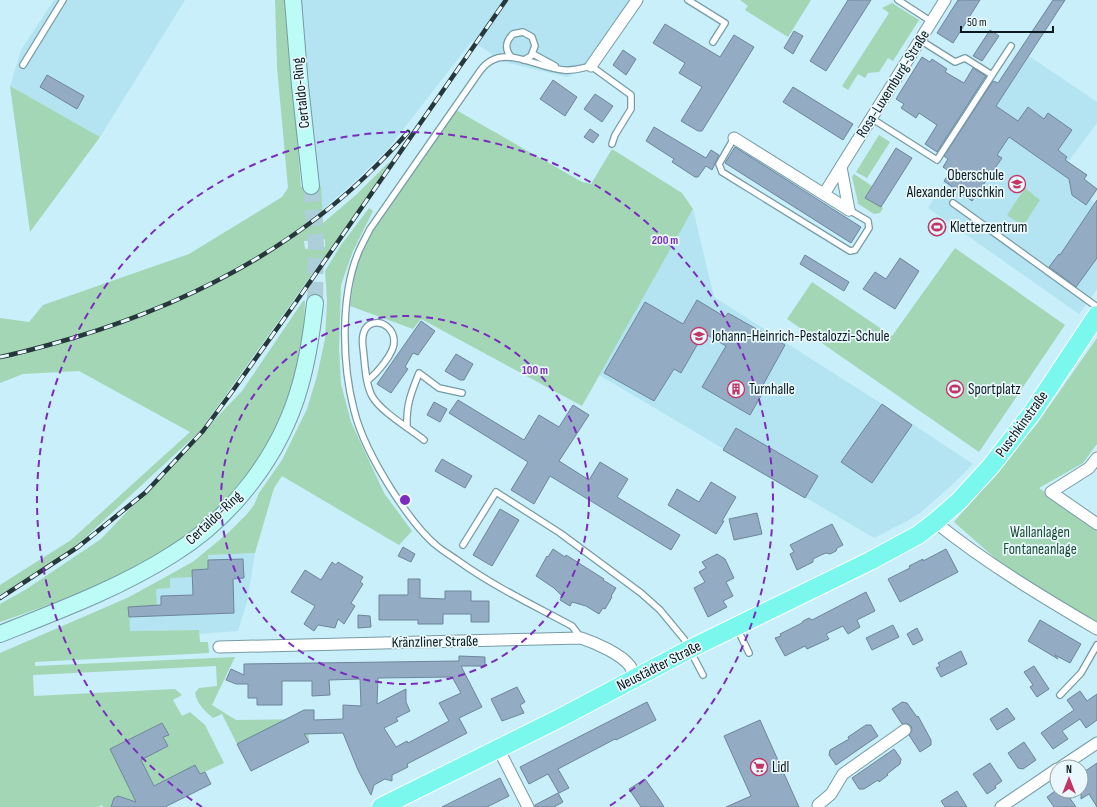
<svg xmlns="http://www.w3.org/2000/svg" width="1097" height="807" font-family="'Sofia Sans Condensed',sans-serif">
  <rect width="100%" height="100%" fill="#c8effa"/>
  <g fill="#b4e4f1">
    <path d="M54,0H185L100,137L10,86L21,50Z"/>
    <path d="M293,0H637L591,66L567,77L504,62L472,41L387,150L355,181L322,210L321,186H311Z"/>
    <path d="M1029,56L1097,102V123L1068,162L1087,175L1084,179L1097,188L1090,199L1097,205V289L1079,314L928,208L944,181Z"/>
    <path d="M693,209L714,297L882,404L973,464L952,485L920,513L909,520L874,538L599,375Z"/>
    <path d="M255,553L247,602L238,631L199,634V630L129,631L128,607L157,605L156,589L170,578L192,570L208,569V555Z"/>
  </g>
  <g fill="#a3d6b5" fill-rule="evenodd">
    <path d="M275,0H289L290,49L301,187L321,186L323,223L357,194L388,163L391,164L200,431L75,547L0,595V585L71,540L190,432L79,371L23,374L0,383V318L29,322L43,305L189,254L282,197L288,188L277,67ZM325,239V247L305,249L304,241Z"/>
    <path d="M740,0H811L788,37L745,10L748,6Z"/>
    <path d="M892,3L919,20L893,61L888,58L879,72L868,73L865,78L858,74L848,90L842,86L889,13L882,8Z"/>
    <path d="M10,86L100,137L30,232Z"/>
    <path d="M456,110L582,182L591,184L612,149L682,193L693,209L582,406L421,319L413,329L350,306L355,273L361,253L372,230Z"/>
    <path d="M879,135L890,142L867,178L856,172Z"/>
    <path d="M854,174L872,186L865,198L883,208L880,213L874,214L857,203L858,202L852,177Z"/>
    <path d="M1025,188L1040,200L1023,226L1007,215Z"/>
    <path d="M369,208L373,211L353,251L341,285L339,349L341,384L351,422L384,493L412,531L399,545L282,476L274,488L255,553L208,555V569L192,570V577L170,578V588L156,589L157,606L129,607L130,631L199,630L200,642H208L209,653L35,662V666L235,657L212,705L236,720L307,719L309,742L299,724L237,744L222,714L213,718C205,711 197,704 195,693L199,688L217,686L216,666L33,675L34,696L175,689L182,695L173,700L182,716L190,712L205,725L224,763L200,774L195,765L154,786L141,760L168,746L163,737L168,735L162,723L110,749L136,803L127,807L122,797L118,796L114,798L113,802L116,807H103L102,805L98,807H0V653L127,598L162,579L194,561L229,532L247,514L254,505L259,493L282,460L307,409L317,376L325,339L327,301L325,271L341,245Z"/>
    <path d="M955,248L1065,325L979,452L787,319L812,282L892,336Z"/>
    <path d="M303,301H305C304,390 263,472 196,529C190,535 181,540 174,544C163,551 154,558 143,564C98,589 48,605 0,622V604L25,590L101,539L242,391Z"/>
    <path d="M1097,338V444L1083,463L1039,488L1097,529V624L1013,574L954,522L1036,425Z"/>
  </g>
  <g fill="#93acc3" stroke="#6d859b" fill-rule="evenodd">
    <path d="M848,0H871L826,71L810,61Z"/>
    <path d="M958,0H980L953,43L937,33Z"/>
    <path d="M1053,0H1065L996,106L1018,121L1028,107L1044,119L1048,113L1072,130L1058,150L1067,157L1065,160L1087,175L1084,179L1097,189L1086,205L1072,195L1069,179L1009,137L997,155L1002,158L972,201L944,181L950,172L943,167L948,159L944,156L993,81L998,83Z"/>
    <path d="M665,24L720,57L734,35L754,47L702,131H698L681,121L702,87L679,73L685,63L653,43Z"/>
    <path d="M990,30L999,36L982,61L973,56Z"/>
    <path d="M794,31L803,36L793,54L784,48Z"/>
    <path d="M623,50L636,59L626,75L613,65Z"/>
    <path d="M922,57L930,62L932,59L947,69L945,72L964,83L973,68L986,76L937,152L925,144L937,125L919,113L916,118L901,108L904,104L896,99Z"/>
    <path d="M47,75L84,96L77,109L40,87Z"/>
    <path d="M553,80L577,97L565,116L540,99Z"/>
    <path d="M793,87L853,124L843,140L783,102Z"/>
    <path d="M595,94L613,106L602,122L584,109Z"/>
    <path d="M654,127L706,158L711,150L719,155L712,170L706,166L698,177H695L672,162L674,159L646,141Z"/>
    <path d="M590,129L599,135L593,143L584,137Z"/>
    <path d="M735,147L861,227L851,243L725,163Z"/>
    <path d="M896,148L912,158L881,207L865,198Z"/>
    <path d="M1097,200V258L1076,287L1049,267L1059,254L1060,255Z"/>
    <circle cx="937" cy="227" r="9"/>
    <path d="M805,255L849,282L844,291L800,264Z"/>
    <path d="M900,258L919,271L895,309L863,289L875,272L886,279Z"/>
    <path d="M697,300L725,317L728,313L785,345L763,385L766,387L750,415L702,387L726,346L704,333L681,373L674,369L654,401L604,373L645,302L683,324Z"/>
    <path d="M421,321L435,331L418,355L413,353L405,367L408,369L391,393L377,384Z"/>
    <path d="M456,354L473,364L464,380H460L445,371Z"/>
    <path d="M458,400L524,440L539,415L559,427L573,405L589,415L559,461L589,480L600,462L628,479L617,497L680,535L671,550L550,476L534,504L511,490L528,462L449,413Z"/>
    <path d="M434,402L447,409L440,422L427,415Z"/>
    <path d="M882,404L912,425L872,483L841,462Z"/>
    <path d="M736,428L818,476L805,498L723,450Z"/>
    <path d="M442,459L472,476L465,488L435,471Z"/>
    <path d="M711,482L736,497L722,521H724L716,534L668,505L677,489L699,502Z"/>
    <path d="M500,509L519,520L492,566L473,555Z"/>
    <path d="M757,513L762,534L734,540L729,519Z"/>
    <path d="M832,524L843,545L837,548L836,551L830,554L826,553L821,555L813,559V562L797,570L790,554L794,552L790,545Z"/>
    <path d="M403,547L415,554L411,562L398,556Z"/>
    <path d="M553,549L565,557L566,555L604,579L603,580L616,588L611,596L612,597L605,609L603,608L599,614L586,606L572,602L570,606L560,600L562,596L554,588L536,576L547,556L548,557Z"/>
    <path d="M946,549L958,572L900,602L888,579L910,568L909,566L923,559V561Z"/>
    <path d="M717,554L725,559L734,578L726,582L733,596L723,601L727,607L708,617L694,588L705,582L699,572L706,568L702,562Z"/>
    <path d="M243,559L244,578L233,579L234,613L129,617L128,607L161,605V596L193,595L192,570L208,569V560Z"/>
    <path d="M332,562L336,565L338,562L363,577L360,582L363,584L351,603L355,606L344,624L338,619L335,628L318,625L314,631L304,624L315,606L291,592L305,570L321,580Z"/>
    <path d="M408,579H420V598L445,599V591H471V601H489V622H471V614H443V624H418V620H379V595H408Z"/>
    <path d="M866,592L875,611L857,620L860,627L848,634L843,626L826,634L829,639L807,649L805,646L785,656L775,638L781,636L780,634L802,623L803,621L809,618L812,620Z"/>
    <path d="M358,615L370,616L371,627L358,628Z"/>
    <path d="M1040,620L1081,644L1070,663L1055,655L1058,659L1028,641Z"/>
    <path d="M893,625L899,637L872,650L866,638Z"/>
    <path d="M917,628L923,640L913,645L907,634Z"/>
    <path d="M961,651L967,664L941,677L936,668L940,666L938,663Z"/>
    <path d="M459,656L485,657V666H461L482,707L459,718L467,733L407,764L408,767L392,775V781L385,779L374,785L371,795L358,770L343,733L304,734L309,742L251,771L237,744L304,710H314V720L343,719V705L361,706L360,679L329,680L330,695L312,696V681H282V705H257V698H248V684H236L226,680L231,669L244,675V664L459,661ZM452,677L461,693L439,703L449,721L408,743L407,741L396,747L384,728L398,721L396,718L410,711L406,702V689L377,704L378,678Z"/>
    <path d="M1034,666L1049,689L1037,697L1030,687L1033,685L1024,672Z"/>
    <path d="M517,687L525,702L520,705L524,713L502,721L491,699Z"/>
    <path d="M1080,691L1087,701L1097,694V720L1086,728L1080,719L1062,731L1068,739L1053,749L1041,733L1074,710L1067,700Z"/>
    <path d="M647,702L656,720L616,740L615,739L558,769L569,788L559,793L548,774L529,784L520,767Z"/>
    <path d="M902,702L907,703L917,717L918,716L931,740V745L920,752L909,735L912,730L911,726L908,724H902L892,709Z"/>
    <path d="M1007,708L1015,719L997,730L990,719Z"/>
    <path d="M760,720L768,738L799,807H726L751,796L724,736Z"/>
    <path d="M162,723L169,735L163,737L168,746L141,760L154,786L195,765L200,774L205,772L211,784L165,807H111L114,798L118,796L136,802L110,749Z"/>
    <path d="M866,725H871L878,736L836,765L829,755L830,750L849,739L848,737Z"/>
    <path d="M1024,742L1036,760L1023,769L1018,768L1008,753Z"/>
    <path d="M894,749L901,759L900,764L887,774L888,775L879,782L878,780L864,789H859L852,778Z"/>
    <path d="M990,763L1002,781L995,786L996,788L987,794L973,774Z"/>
    <path d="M1097,763V807L1089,794L1081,799V774Z"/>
    <path d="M500,778L509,796L487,807H442Z"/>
    <path d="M645,779L659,799L664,807H641L629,789Z"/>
    <path d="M957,791L967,807H945L941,801Z"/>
    <path d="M1055,791H1065L1076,807H1054L1047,797Z"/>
    <path d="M558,793L563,802L554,807H535V805Z"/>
  </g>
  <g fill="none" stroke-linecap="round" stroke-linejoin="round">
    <path stroke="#accfd9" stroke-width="16" stroke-dasharray="16 8" stroke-linecap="butt" d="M311,186L316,244L315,303"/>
    <g stroke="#769ba4" stroke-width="8">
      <g id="lane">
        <path d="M688,0L725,23L713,42"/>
        <path d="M898,0L932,22"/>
        <path d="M533,54L555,66"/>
        <path d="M511,57C504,48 506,41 513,34L523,32L532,37L535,46L531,56L524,60"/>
        <path d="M23,65L63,0"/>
        <path d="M992,75L1011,46"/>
        <path d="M871,118L937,160L992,75L965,58L955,62L920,40"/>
        <path d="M734,138L719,164L722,172L850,251L855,250L869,228L868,221L849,210"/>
        <path d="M953,203L1097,307"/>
        <path d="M367,381C376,374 395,353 394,341C394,330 383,319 371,324C362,328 362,340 363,348C365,363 365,383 372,396C380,411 410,429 424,440"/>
        <path d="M407,427C406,405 411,393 419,373L439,388L462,393"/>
        <path d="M463,545L496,492L560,533L641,593L660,610L684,639L703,675"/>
        <path d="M737,628L749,653"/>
        <path d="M581,638L572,626C533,605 493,586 457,560C450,555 443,551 437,546C421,533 404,509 393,492C377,467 361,439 354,410C342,364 340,295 359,251C362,244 366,237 370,229L480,71C501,41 535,68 564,70C573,71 583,68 591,66L631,95V109L615,135L612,144"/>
        <path d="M1060,695L1081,673L1097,645"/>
      </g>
    </g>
    <g stroke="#769ba4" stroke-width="13">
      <g id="street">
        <path d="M591,66L637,0"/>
        <path d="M734,138L849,210"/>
        <path d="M841,167L849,210"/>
        <path d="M824,194L945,0"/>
        <path d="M1097,458L1089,468L1051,492L1097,524"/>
        <path d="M935,522C986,563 1041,596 1097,629"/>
        <path d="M219,647L581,638C596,643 621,654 630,666C632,670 634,674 636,677"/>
        <path d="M498,748L528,807"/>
        <path d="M1061,767L1097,743"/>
        <path d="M818,805L831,794L843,774L905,730"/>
        <path d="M1001,807L1057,769"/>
      </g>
    </g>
    <g stroke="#769ba4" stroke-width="18">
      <g id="secondary">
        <path d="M293,0L300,86L311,186"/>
        <path d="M0,634C58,611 120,588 173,554C233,517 281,454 300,386C308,358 312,331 315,303"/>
      </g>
    </g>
    <g stroke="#fff" stroke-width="20">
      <path id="primary" d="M381,807L560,718L690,649L870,561L918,535L935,522L959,501L991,466L1032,413L1097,315"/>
    </g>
    <use href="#lane" stroke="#fff" stroke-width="5.5"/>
    <use href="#street" stroke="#fff" stroke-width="11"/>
    <use href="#secondary" stroke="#bdfbf7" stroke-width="16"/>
    <use href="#primary" stroke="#7bf8ee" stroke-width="18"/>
    <g stroke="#27383d" stroke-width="4.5">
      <g id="rail">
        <path d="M0,357C25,352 49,345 73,338C186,304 294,249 377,165C388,154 398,144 408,132"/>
        <path d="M0,598L78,547L146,492L203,431L234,389L296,302L506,0"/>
      </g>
    </g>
    <use href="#rail" stroke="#e8f8fc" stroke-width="3" stroke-dasharray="9" stroke-linecap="butt"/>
  </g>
  <g fill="none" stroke="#7b2cbf" stroke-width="2" stroke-dasharray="7 5">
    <circle cx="405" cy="500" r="184"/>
    <path d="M202 807A368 368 0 1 1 608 807"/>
  </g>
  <defs>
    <g id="school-ring" transform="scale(0.9)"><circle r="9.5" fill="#e8f8fc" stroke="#c23565" stroke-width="1.5"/><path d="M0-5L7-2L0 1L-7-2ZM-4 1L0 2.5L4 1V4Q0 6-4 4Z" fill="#c23565"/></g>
    <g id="stadium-ring" transform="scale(0.9)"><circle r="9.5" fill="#e8f8fc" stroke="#c23565" stroke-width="1.5"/><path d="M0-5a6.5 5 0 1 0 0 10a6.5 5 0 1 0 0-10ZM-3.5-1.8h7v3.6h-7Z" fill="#c23565"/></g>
    <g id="building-ring" transform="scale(0.9)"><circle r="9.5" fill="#e8f8fc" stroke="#c23565" stroke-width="1.5"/><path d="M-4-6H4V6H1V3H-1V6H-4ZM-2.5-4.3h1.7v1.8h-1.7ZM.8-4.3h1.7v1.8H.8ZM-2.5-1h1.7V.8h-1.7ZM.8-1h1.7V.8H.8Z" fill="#c23565"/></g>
    <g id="supermarket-ring" transform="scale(0.9)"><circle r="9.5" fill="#e8f8fc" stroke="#c23565" stroke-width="1.5"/><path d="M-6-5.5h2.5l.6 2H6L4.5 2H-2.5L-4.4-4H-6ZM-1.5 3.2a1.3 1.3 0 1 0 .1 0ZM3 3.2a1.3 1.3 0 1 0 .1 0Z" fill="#c23565"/></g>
  </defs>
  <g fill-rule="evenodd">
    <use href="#school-ring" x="1017" y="184"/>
    <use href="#stadium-ring" x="937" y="227"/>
    <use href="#school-ring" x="699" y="336"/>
    <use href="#building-ring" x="736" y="389"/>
    <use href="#stadium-ring" x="955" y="389"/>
    <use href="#supermarket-ring" x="759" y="767"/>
  </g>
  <g text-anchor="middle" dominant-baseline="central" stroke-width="3.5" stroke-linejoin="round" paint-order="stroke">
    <g font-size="15" fill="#0c1a1e" stroke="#e8f8fc">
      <text transform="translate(893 84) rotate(-58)">Rosa-Luxemburg-Straße</text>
      <text transform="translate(301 93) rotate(-96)">Certaldo-Ring</text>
      <text transform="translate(1022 424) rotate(-54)">Puschkinstraße</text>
      <text transform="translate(214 518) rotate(-43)">Certaldo-Ring</text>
      <text transform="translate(435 642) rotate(-1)">Kränzliner Straße</text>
      <text transform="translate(659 666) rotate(-27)">Neustädter Straße</text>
    </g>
    <g font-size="15" fill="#0c1a1e" stroke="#e8f8fc" text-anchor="start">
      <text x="1004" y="175" text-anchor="end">Oberschule<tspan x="1004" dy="17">Alexander Puschkin</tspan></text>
      <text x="950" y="227">Kletterzentrum</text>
      <text x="712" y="336">Johann-Heinrich-Pestalozzi-Schule</text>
      <text x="749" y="389">Turnhalle</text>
      <text x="968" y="389">Sportplatz</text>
      <text x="772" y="767">Lidl</text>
    </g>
    <g font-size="15" fill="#1a4a30" stroke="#e8f8fc">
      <text x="1040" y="532">Wallanlagen<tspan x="1040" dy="17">Fontaneanlage</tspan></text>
    </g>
  </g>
  <circle cx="405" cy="500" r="6" fill="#7b2cbf" stroke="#e8f8fc" stroke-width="2"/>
  <g font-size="12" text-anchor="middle" font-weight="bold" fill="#7b2cbf" stroke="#e8f8fc" stroke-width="3.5" stroke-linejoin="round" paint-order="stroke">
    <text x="665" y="244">200 m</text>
    <text x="535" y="374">100 m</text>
  </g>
  <g transform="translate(1069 779)"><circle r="19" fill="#e8f8fc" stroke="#909fa3"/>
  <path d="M0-3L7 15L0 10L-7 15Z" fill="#c23565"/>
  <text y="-6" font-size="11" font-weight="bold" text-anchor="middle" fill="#0c1a1e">N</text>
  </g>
  <path d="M961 26v6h92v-6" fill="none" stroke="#0c1a1e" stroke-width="2"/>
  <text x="967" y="26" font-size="12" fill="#0c1a1e" stroke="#e8f8fc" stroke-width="3" paint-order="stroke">50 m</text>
</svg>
